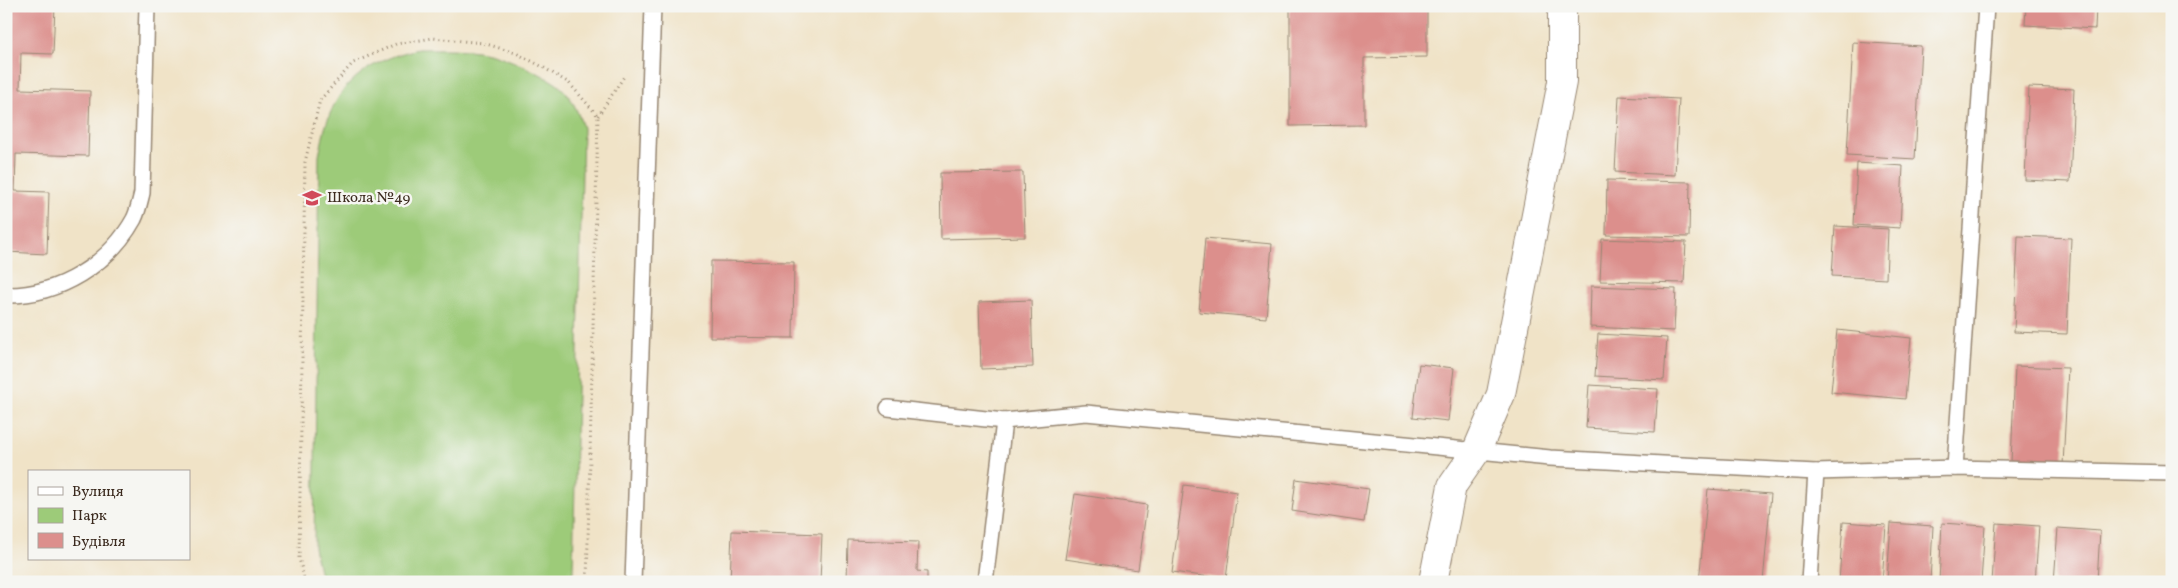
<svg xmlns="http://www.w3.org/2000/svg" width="2178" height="588" font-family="Vollkorn,serif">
  <rect width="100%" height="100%" fill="#f6f6f2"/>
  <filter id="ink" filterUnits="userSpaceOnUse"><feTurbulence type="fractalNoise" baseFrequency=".02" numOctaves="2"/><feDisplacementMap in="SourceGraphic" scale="10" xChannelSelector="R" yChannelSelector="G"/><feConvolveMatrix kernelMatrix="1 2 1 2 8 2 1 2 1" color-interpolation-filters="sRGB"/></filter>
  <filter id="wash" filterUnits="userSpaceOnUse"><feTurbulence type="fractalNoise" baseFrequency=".0096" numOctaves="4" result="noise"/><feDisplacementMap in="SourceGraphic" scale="20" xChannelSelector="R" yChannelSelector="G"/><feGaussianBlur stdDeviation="1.12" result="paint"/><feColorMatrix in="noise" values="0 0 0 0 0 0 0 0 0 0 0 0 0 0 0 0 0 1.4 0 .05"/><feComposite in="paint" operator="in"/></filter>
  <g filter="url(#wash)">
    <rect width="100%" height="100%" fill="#f0e3c7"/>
    <path fill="#9dcb79" stroke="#6c7a4c" d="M418,49C441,49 465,48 488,53C504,56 545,75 558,85C572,96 578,112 583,128L573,572L569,582L321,581L314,547L319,155C322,144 323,133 327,122C341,78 376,59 418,49Z"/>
    <g id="blocks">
      <g fill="#dc8f8c">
        <path d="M6,6H55L53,54L21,53L20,89L90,91L88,156L16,154L15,191L49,192L47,254L6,252Z"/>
        <path d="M1290,6H1427V57L1364,58V125L1290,126Z"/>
        <path d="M2026,6H2096L2095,29L2025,25Z"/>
        <path d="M1853,42L1921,46L1915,159L1847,155Z"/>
        <path d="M2029,87L2074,89L2070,182L2025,180Z"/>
        <path d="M1619,96L1679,99L1675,175L1615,172Z"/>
        <path d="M1857,163L1903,166L1900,228L1854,225Z"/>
        <path d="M1023,172L1025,237L941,239L940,173Z"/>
        <path d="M1607,180L1690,182L1689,237L1606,235Z"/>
        <path d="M1835,226L1888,229L1886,279L1832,276Z"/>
        <path d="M2018,236L2071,238L2067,334L2014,332Z"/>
        <path d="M1205,238L1272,244L1266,318L1199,312Z"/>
        <path d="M1602,239L1686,242L1684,283L1600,281Z"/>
        <path d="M711,261L794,262L793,338L710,337Z"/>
        <path d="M1591,286L1676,289L1674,331L1590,327Z"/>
        <path d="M1031,300L1033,367L981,369L979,302Z"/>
        <path d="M1837,330L1911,338L1905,399L1831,392Z"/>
        <path d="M1598,334L1667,338L1664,380L1595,376Z"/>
        <path d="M1419,364L1454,368L1448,421L1413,417Z"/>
        <path d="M2015,366L2068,368L2063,465L2011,463Z"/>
        <path d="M1589,385L1658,389L1655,432L1586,428Z"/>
        <path d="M1296,479L1369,489L1364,522L1292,511Z"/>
        <path d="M1184,485L1237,492L1226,579L1172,572Z"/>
        <path d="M1708,489L1771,494L1763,582H1699Z"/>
        <path d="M1075,494L1147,505L1138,570L1065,559Z"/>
        <path d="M1843,522L1886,525L1882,582H1839Z"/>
        <path d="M1891,523L1933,526L1930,582H1887Z"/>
        <path d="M1942,523L1985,526L1981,582H1939Z"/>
        <path d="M1996,523L2039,526L2035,582H1992Z"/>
        <path d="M2058,528L2100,531L2097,582H2054Z"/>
        <path d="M732,531L822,534L820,582H730Z"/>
        <path d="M848,540L918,542L917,571L927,572V582H847Z"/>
      </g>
    </g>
  </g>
  <g filter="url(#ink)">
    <use href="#blocks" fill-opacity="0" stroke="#968672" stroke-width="1"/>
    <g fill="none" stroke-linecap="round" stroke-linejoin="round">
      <g stroke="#968672" stroke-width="18">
        <g id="service">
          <path d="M6,295C58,296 109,264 134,219C138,211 140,201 142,193L147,6"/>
          <path d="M888,408L1004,421L1086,413L1550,458L1816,472L1955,468L2172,473"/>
          <path d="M1955,468L1986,6"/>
          <path d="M633,582L653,6"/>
          <path d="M985,582L1004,421"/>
          <path d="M1809,582L1816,472"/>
        </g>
      </g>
      <g stroke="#968672" stroke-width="30">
        <path id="minor" d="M1433,582L1452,486L1477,450L1501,394L1562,82V6"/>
      </g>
      <g stroke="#968672" stroke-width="3" stroke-dasharray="1 4" stroke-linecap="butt">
        <path d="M598,116L625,75"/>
        <path d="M305,582L299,558L305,162L320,100L353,63L396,44L433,38L483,43L516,53L541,66L569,83L598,116L587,582"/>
      </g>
      <use href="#service" stroke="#fff" stroke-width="15"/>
      <use href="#minor" stroke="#fff" stroke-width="28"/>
    </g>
  </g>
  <defs>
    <g id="school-bare" transform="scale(1.5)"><path d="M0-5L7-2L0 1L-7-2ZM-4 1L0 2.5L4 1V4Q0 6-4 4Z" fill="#d1495b" stroke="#f6f6f2" stroke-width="2.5" paint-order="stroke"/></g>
  </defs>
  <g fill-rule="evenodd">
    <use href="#school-bare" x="312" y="198"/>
  </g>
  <g text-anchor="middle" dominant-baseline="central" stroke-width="5" stroke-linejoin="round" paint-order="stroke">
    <g font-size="15" fill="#3b2a1e" stroke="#f6f6f2" text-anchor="start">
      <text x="327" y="198">Школа №49</text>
    </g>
  </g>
  <rect width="2178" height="588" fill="none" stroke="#f6f6f2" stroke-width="25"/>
  <rect x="28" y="470" width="162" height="90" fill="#f6f6f2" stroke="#aba49d"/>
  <rect x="38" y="487" width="25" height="8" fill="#ffffff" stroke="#aba49d"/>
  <text x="72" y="496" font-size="15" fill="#3b2a1e">Вулиця</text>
  <rect x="38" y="508" width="25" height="15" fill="#9dcb79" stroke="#aba49d"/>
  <text x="72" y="520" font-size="15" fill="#3b2a1e">Парк</text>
  <rect x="38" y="533" width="25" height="15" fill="#dc8f8c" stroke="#aba49d"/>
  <text x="72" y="546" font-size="15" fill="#3b2a1e">Будівля</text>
</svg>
